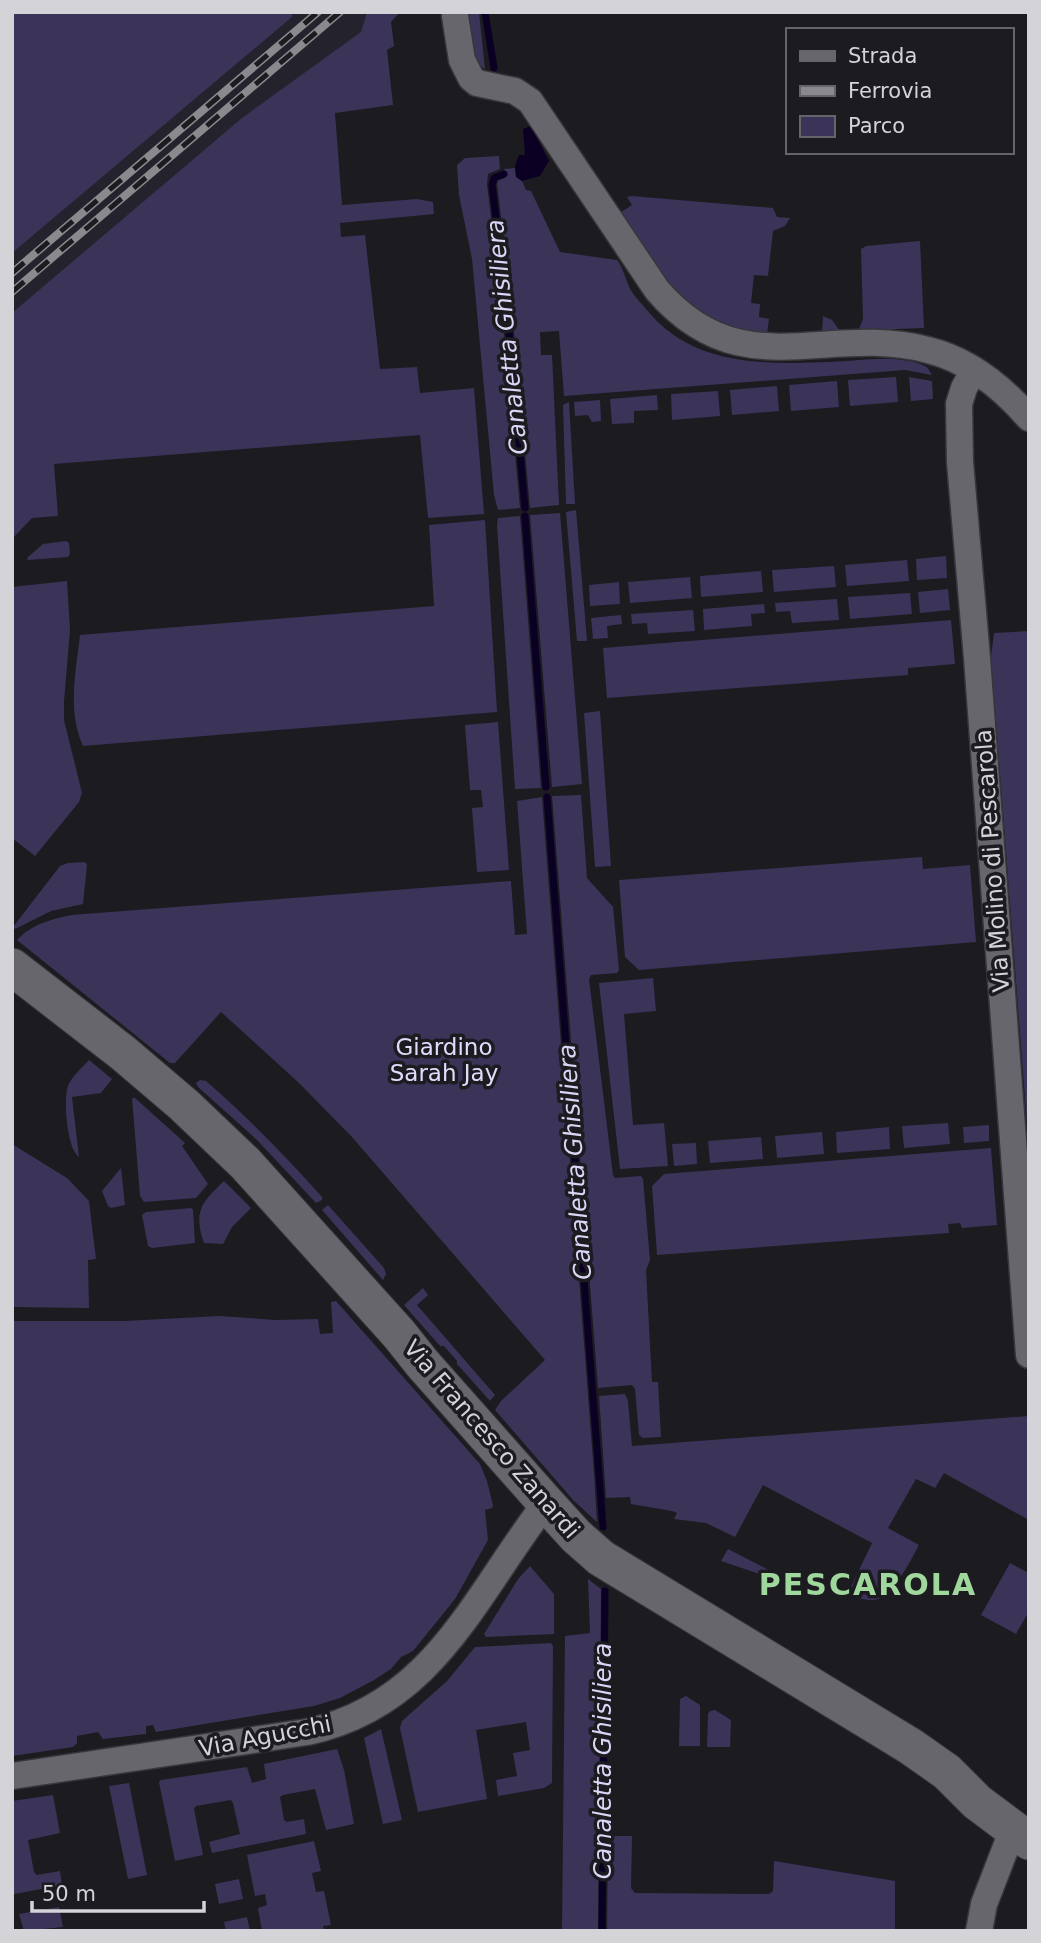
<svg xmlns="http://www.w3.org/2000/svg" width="1041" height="1943" font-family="'DejaVu Sans',sans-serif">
  <rect width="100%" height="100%" fill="#1b1b20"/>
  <path fill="#24222c" d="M12,12H400L12,387Z"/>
  <g fill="#3c3359">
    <path d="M12,12H290L293,16L12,253Z"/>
    <path d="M367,12H400L391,22L394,46L387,50L393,105L335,113L342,205L417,199L433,202L434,214L340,223L341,237L365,235L380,369L417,367L420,393L474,388L484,514L428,518L420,435L54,464L58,516L32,518L12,539V313L242,118L361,32Z"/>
    <path d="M468,12H479L485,69C469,59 471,29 468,12Z"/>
    <path d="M499,156L500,169L488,174L487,184L501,300L520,508L498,510L494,495L472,259L459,195L457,165L465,158Z"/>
    <path d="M515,168L516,177L522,181L526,190L531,191L560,252L617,260C623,268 624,275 628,284C631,293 640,302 647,310C696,371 777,364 847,361C873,359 903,355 927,367L932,375L905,370L564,396L559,331L540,332L541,355H552L559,505L530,508L511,299L497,184L498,180L505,178L504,169Z"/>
    <path d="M631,196L773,208L777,217L790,218L785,226L773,231L768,276L754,275L751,303L760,304L759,317L769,319L767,334L822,333L823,316L832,320L840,331L780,337L730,329L683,303L618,214L632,205L627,197Z"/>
    <path d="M920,241L924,328L871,330L859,329L863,319L861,249L866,246Z"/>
    <path d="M896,377L898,402L850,406L848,380Z"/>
    <path d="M909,377L932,381L933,399L911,401Z"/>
    <path d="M837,381L839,407L791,411L789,385Z"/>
    <path d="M777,386L779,411L732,415L730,390Z"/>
    <path d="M718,391L720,416L672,420L671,394Z"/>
    <path d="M657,395L658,410L634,411V423L612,424L610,399Z"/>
    <path d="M600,400L601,421L592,422L588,415L575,416L574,402Z"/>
    <path d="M569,402L575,504H566L563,405Z"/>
    <path d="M576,510L587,641H577L566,512Z"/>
    <path d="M560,513L582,784L552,787L530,515Z"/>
    <path d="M520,516L541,788L515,789L497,525L498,518Z"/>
    <path d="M485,520L497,712L83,746C67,711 76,671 80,635L434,606L429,525Z"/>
    <path d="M66,541L69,543L70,554L68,557L28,560L27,558L43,544Z"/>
    <path d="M946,556L947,578L917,580L916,559Z"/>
    <path d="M907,560L909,581L847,586L845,565Z"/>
    <path d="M834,566L836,587L774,592L772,570Z"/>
    <path d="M761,571L763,592L701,597L700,576Z"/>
    <path d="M690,577L692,598L630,603L628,582Z"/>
    <path d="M67,581L70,630L64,701V720L82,793L79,802L35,856L12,838V587Z"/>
    <path d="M619,582L620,604L590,606L589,585Z"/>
    <path d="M948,589L950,610L920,613L918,592Z"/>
    <path d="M910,593L912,614L850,619L848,597Z"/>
    <path d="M837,599L839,620L792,623L790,611L776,612L775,603Z"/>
    <path d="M764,604L765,613L751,614L752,626L704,630L703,609Z"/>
    <path d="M693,610L695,631L648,634L647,623L632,624L631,614Z"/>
    <path d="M621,615L622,624L607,626L608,638L593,639L591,618Z"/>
    <path d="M951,620L955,664L908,668V675L607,698L603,648Z"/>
    <path d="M1029,631V1149L991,657L994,633Z"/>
    <path d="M600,711L611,866L595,867L584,713Z"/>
    <path d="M498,722L509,870L477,872L472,808L483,807L481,790H470L465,725Z"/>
    <path d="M581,795L587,878L613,907L619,970L617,973L591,975L589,979L613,1175L615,1178L641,1176L643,1179L650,1260L646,1270L652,1382H658L661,1437L643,1438L639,1435L635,1389L632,1385L598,1388L552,796Z"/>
    <path d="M542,797L594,1473L597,1522L574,1501L495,1410L501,1401L545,1360L352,1137L299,1083L221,1012L175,1063H170L17,940C32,924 52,919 72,915L511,881L515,935L527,934L517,801Z"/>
    <path d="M922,857L923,869L970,865L976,942L639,970L625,957L619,880Z"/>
    <path d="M85,862L87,865L83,904L51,911L15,929L13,927L60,866L68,863Z"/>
    <path d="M653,978L656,1011L624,1014L633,1125L664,1123L668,1166L620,1169L599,983Z"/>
    <path d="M89,1060L112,1079L101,1093L72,1097L79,1157C67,1149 63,1100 68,1086C72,1076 82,1068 89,1060Z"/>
    <path d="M200,1080L206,1081C248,1117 286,1157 322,1197V1200L316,1203L257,1140L198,1087L196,1083Z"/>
    <path d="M132,1098H135L185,1143L182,1146L208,1184L196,1198L144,1202L140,1196Z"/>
    <path d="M948,1123L950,1144L904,1148L902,1126Z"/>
    <path d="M989,1125V1141L964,1143L963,1127Z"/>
    <path d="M889,1127L890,1149L837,1153L836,1132Z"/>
    <path d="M822,1132L824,1154L777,1158L775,1136Z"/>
    <path d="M761,1137L763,1159L710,1163L708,1141Z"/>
    <path d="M696,1143L697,1164L674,1166L672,1144Z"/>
    <path d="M12,1144L67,1178L89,1201L96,1259L88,1260L89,1308L12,1307Z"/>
    <path d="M991,1148L997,1225L962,1228L960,1223L948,1224L949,1233L657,1255L652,1186L664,1174Z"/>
    <path d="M121,1168L125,1205L111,1208L108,1206L102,1191Z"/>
    <path d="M224,1181L251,1208L232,1227L223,1244L204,1243C193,1211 202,1202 224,1181Z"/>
    <path d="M328,1205L384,1268L386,1274L383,1280L322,1210Z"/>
    <path d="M191,1208L193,1210L195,1243L152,1248L148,1246L142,1215L146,1212Z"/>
    <path d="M423,1288L428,1295L417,1305L495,1395L490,1401L457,1364V1361L444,1346H440L404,1305Z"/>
    <path d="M336,1301L480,1464L487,1481L493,1505L492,1508L485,1510L488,1540L455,1599L413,1651L401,1657L391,1669L374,1680L340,1698L314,1706L156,1732L153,1725L146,1726V1734L103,1739L98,1732L77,1736V1743L73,1747L12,1756V1321H125L220,1316L276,1320L318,1319L320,1334L333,1333L331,1302Z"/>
    <path d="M625,1394L628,1401L632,1446L1029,1416V1520L944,1473L935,1488L916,1479L888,1528L919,1545C911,1560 892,1598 874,1600C866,1601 856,1597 847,1595L872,1543L763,1485L735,1537L706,1523L674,1519L677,1513L672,1511L631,1504L630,1497L606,1498L599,1396Z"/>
    <path d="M728,1549L798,1585V1587L721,1561Z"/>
    <path d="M1010,1563L1029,1573V1611L1016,1634L981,1615Z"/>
    <path d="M530,1566L554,1594V1634L486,1637L484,1634L518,1579Z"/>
    <path d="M588,1579L601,1589L598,1931H562L565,1636L590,1633Z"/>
    <path d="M551,1643L553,1646L552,1783L544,1788L498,1796L496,1780L517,1776L513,1753L530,1750L526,1722L476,1730L487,1799L418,1812L400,1728L402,1721L447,1681L475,1647Z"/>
    <path d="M686,1696L700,1705V1746H679L680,1699Z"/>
    <path d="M715,1710L731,1720L730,1747H707L708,1714L710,1711Z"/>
    <path d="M381,1729L402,1820L383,1824L364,1738Z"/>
    <path d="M337,1749L344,1770L354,1824L326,1830L315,1789L283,1795L280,1797L284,1820L287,1822L304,1819L306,1834L212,1853L209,1842L240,1834L233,1803L231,1800L196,1806L194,1809L203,1855L175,1861L159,1782L161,1780L247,1767L252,1783L266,1779L264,1764Z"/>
    <path d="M129,1783L147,1875L128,1879L109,1786Z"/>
    <path d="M53,1795L60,1833L28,1840L34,1872L37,1875L60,1871L62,1885L15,1894L12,1892V1801Z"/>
    <path d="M608,1836H632L631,1888L635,1893L769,1894L773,1891L774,1861L895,1881V1931H607Z"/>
    <path d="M314,1841L321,1871L312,1873L316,1892L324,1891L331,1925L323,1926L324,1931H262L258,1908L267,1905L265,1894L255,1896L247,1855Z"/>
    <path d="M239,1879L243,1899L219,1904L215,1884Z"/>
    <path d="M59,1907L63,1927L24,1931L19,1914Z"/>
    <path d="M247,1917L250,1931H226L224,1922Z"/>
  </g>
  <path fill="#0b0024" d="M531,126L549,161L540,176L522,181L516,177L515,166L519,155H525L523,129Z"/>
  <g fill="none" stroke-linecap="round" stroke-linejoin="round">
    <g stroke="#0b0024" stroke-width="7">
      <path d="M485,12L494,68"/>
      <path d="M504,174L494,178L492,185L506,300L525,508"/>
      <path d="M525,516L546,787"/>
      <path d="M547,797L603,1527"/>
      <path d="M602,1931L605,1591"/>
    </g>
    <g stroke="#37373b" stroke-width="29">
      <g id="minor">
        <path d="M455,16L462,60L471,78L477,83L515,91L530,101L657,290C741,388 826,323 928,350C969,360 1002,387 1029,418"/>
        <path d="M974,370L964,388L959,404L960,462L977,658L1029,1355"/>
        <path d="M12,1776L307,1732C434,1705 474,1596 546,1503"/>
        <path d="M979,1931L984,1904L1013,1829"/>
      </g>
    </g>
    <g stroke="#37373b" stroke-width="39">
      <path id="secondary" d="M12,967L123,1053L184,1105L245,1163L399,1334L422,1363L546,1503L576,1536L601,1558L910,1746L947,1772L977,1802L1029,1841"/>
    </g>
    <use href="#minor" stroke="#68666d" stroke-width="26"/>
    <use href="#secondary" stroke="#68666d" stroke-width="37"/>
    <g stroke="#8a8a8e" stroke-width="8">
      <g id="rail">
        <path d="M12,273L318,12"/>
        <path d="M12,292L340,12"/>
      </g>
    </g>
    <use href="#rail" stroke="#1b1b20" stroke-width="5" stroke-dasharray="16" stroke-linecap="butt"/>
  </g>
  <g text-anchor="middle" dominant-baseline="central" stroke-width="7" stroke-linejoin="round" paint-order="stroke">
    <g font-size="23" fill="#d4d3d7" stroke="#1b1b20">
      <text transform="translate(992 861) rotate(-94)">Via Molino di Pescarola</text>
      <text transform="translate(492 1439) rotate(49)">Via Francesco Zanardi</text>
      <text transform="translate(265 1736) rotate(-11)">Via Agucchi</text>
    </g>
    <g font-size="23" fill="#e1dcfc" stroke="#1b1b20">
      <text x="444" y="1047">Giardino<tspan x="444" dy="26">Sarah Jay</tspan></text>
    </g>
    <g font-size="24" font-style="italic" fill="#dbd6f6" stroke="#1b1b20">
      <text transform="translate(507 337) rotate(-96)">Canaletta Ghisiliera</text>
      <text transform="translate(575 1162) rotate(-94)">Canaletta Ghisiliera</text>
      <text transform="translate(603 1761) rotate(-90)">Canaletta Ghisiliera</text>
    </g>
    <g font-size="30" font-weight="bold" letter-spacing="2" fill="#9fd79c" stroke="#1b1b20">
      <text x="868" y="1584">PESCAROLA</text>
    </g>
  </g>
  <rect width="1041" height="1943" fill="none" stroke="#d4d3d7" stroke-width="28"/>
  <rect x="786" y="28" width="228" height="126" fill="#1b1b20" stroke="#656569" stroke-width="2"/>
  <rect x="800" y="51" width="35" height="10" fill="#68666d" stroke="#656569" stroke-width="2"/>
  <text x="848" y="63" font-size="21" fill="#d4d3d7">Strada</text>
  <rect x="800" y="86" width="35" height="10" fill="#8a8a8e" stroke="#656569" stroke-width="2"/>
  <text x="848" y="98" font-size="21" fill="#d4d3d7">Ferrovia</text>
  <rect x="800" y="116" width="35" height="21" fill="#3c3359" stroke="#656569" stroke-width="2"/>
  <text x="848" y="133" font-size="21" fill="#d4d3d7">Parco</text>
  <path d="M32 1901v10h172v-10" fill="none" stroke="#d4d3d7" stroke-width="3.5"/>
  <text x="42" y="1901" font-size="21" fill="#d4d3d7" stroke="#1b1b20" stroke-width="5" paint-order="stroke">50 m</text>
</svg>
